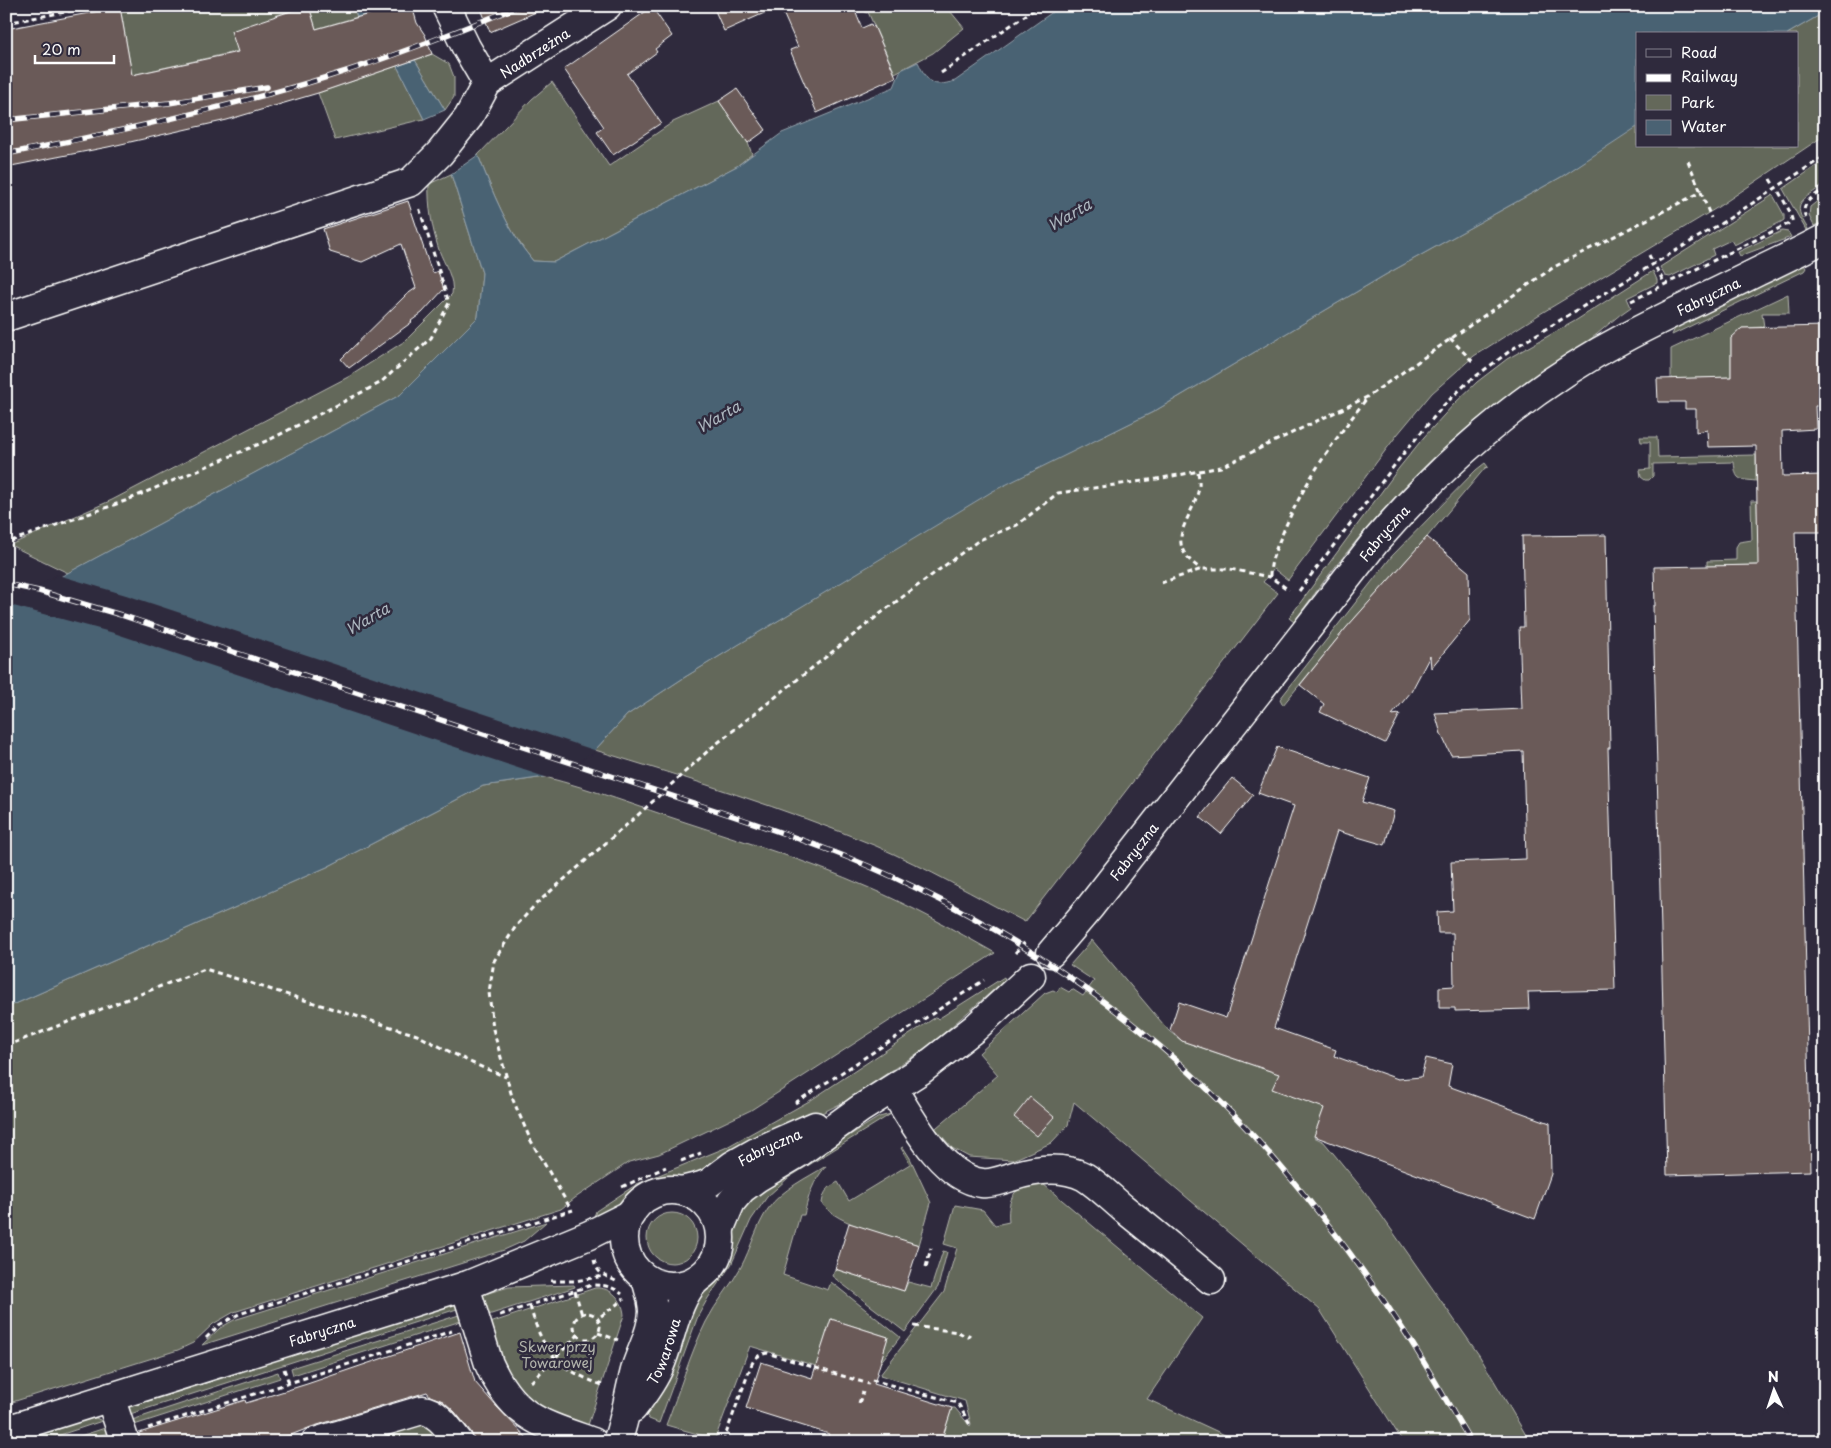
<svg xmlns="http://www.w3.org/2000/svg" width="1831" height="1448" font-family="'Playpen Sans',sans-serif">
  <rect width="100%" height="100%" fill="#2f2a3d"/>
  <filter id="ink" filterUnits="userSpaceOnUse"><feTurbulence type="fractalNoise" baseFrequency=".02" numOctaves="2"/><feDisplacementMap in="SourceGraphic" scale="10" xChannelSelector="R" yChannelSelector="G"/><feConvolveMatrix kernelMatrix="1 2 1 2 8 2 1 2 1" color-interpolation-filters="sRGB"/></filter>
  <g filter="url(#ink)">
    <g fill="#64685a" stroke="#b2b4ac">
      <path d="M305,6L274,16L282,39L230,53L132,75L120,7Z"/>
      <path d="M309,6H353L357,17L316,29Z"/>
      <path d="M863,6H946L964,28L933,53L895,73L868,12L866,13Z"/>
      <path d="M1825,12V135L1715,209L1540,314L1474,356L1432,393L1397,435L1288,580L1274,569L1263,582L1278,593L1025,922C975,896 927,868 876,846C784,808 690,779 595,750L627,715L685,677L993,490L1153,412L1385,275L1561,177L1632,129L1637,127V146H1797V34H1787Z"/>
      <path d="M432,54L449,64L454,77V97L445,110L415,60Z"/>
      <path d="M397,66L424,119L335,140L318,93Z"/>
      <path d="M552,82L609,166L673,122L719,101L748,143L752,154L737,166L554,262L533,261C507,230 493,193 478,155L532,99Z"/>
      <path d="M1819,164L1825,165V184C1802,201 1790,201 1808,229L1806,230L1783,189Z"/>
      <path d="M451,174L482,273L478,317L400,395L68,573L10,545L112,500L350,376L405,341L452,294C455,279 444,264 439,250C432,229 428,205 429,184Z"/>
      <path d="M1773,195L1784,215V220L1781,222L1734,245L1731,240L1712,249L1714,255L1670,277L1665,276L1660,267Z"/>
      <path d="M1825,195V220L1814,226L1809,216L1810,207Z"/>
      <path d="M1782,231L1788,232L1791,237L1740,256L1738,252Z"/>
      <path d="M1804,265L1806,268L1804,271L1672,335L1675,328Z"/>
      <path d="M1653,271L1657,280V283L1627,298L1631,307C1615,317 1602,331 1587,342C1552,366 1517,388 1484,414C1411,472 1348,546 1294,622L1289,618L1399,468L1424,437L1454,404L1477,382L1507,359L1575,321Z"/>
      <path d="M1788,294L1789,313H1762L1764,327L1742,328L1731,338V377L1671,379V349Z"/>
      <path d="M1640,437H1657L1658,457L1756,455V481C1738,479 1736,481 1734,462L1653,464V476L1649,480H1645L1641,477L1640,470L1650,469V442H1641Z"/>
      <path d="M1485,463L1488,467L1485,468L1427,537L1346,628L1283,705L1280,699L1392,556L1476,470Z"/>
      <path d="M1751,501H1757L1759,565L1707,566V561L1736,560V547L1739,542L1752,540Z"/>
      <path d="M545,777C592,789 639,807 685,822C746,842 808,861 867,887C911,906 953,929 995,953L751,1110L659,1154L629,1162L575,1198L561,1209L234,1312L213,1324L193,1343L178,1350L6,1404V1008L327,867L483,786Z"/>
      <path d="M1092,940L1169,1031L1182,1041L1279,1074L1324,1108L1314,1137L1324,1142L1365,1192L1479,1355L1530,1442H1403L1320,1310L1074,1102L1068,1125L1051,1143L1013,1160L969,1157L952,1148L937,1130L930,1133L998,1075L979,1053L1045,993L1053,990L1057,992L1060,987L1069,992L1072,989L1083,996L1094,981L1070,965Z"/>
      <path d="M1004,977L1005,980L930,1045L844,1102L717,1165L685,1179L670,1177L649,1182L635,1191L624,1204L592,1222L596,1211L637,1184L725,1148L811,1100L936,1017L938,1019Z"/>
      <path d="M891,1114L788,1178L767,1197L751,1220L731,1265L708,1298L698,1316L659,1423L649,1419L645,1413L683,1326L703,1290L717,1278L727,1264L732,1248L733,1226L742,1202L879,1117Z"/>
      <path d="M903,1147L910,1158L931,1203L919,1245C895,1237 835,1225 822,1203C824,1191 827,1188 838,1182L849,1201L910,1164L901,1148Z"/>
      <path d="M826,1166C812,1183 809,1194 804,1215H800L783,1275L828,1290L831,1282L900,1337L880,1363L888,1337L831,1319L822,1347L849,1376L750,1346L715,1439L666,1425C679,1392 690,1354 706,1322C716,1302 731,1286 741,1267C751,1248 756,1227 768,1209C782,1189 807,1178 826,1166Z"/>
      <path d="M1032,1182L1043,1184L1202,1318L1147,1399L1240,1442H941L952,1408H955L970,1426L971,1424L965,1401L880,1375L944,1292L957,1248L944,1244L955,1205L983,1210L995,1225L1009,1222C1007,1203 1012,1188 1032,1182Z"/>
      <circle cx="672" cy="1238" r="25"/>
      <path d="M546,1222L524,1241L504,1250L202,1345L220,1328L234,1320Z"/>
      <path d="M943,1251L947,1252L938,1287L905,1332L832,1276L835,1269L904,1291L908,1282L931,1288Z"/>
      <path d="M574,1285L575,1287L479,1318L481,1295L509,1287Z"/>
      <path d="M595,1288C611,1287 623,1299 624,1315L588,1425C554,1420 517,1397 502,1364C496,1352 494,1336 490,1323Z"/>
      <path d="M451,1304H456L460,1308L124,1416L126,1408Z"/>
      <path d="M459,1315L461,1321L293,1375L291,1368Z"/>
      <path d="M278,1372L280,1378L128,1427L126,1422Z"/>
      <path d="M91,1418H96L102,1421L39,1442H18Z"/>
      <path d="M424,1418L444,1442H344Z"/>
      <path d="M105,1428L107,1433L81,1442H62Z"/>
    </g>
    <g fill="#4a6273" stroke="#92a1ab">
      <path d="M353,6H398L357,17Z"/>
      <path d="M1061,6H1825V12L1787,34H1637V127L1561,177L1385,275L1153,412L993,491L685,677L627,715L595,750L545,777L483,786L327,867L6,1008V606L400,395L478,317L482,273L451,174L478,155C493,193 507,230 533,261L554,262L737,166L782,133L894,87L901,70L918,62C928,83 931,88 955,81Z"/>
      <path d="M415,60L445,110L424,119L397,66Z"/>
    </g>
    <path fill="#2f2a3d" d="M58,575L126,595L597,751L548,778L114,633L6,604Z"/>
    <g fill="#6a5a58" stroke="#fff">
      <path d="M306,6H309L316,29L398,6H412L417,23L425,35L432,54L318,93L227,120L108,147L6,167V29L120,7L132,75L238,52L231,31Z"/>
      <path d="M480,6H550L490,32Z"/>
      <path d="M713,6H780L724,31Z"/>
      <path d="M780,6H853L862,28L871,24L872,27L874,26L896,77L817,113L790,50L798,47Z"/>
      <path d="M652,7L672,36L655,49L657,52L627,74L661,123L613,155L597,132L604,127L564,69Z"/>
      <path d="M737,89L766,130L748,143L719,101Z"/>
      <path d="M408,201L429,264L433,273L438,271L444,289L422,313L411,321L412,322L349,368L341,359L406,295L416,288L401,244L362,262L330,252L323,229Z"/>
      <path d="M1825,326V406H1815L1816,429L1782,431L1783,476L1825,475V532H1795L1811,1171L1667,1175L1653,606H1655L1654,567L1758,565L1756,446L1708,447L1707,430L1696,432V409H1685V402H1658L1657,379L1731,377V338L1742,328Z"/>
      <path d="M1606,535L1610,748H1608L1615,990L1528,992L1529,1009L1455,1011V1008H1439V987L1454,986L1453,933H1438L1437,912L1453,911L1451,862L1526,859L1523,751L1451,755L1441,734L1435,713L1522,709L1519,627H1524L1522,536Z"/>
      <path d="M1427,537L1469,572L1470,620L1431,668L1430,656L1411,692L1392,715L1400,714L1385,743L1320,712L1324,704L1300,685L1346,628Z"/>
      <path d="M1277,747L1370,778L1362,802L1394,811L1385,845L1337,831L1274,1028L1336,1050L1334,1056L1398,1079L1421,1077L1426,1058L1452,1064L1448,1086L1550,1123L1551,1174L1535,1219L1314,1136L1324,1108L1272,1089L1279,1074L1182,1041L1170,1030L1179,1002L1226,1018L1294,806L1258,793Z"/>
      <path d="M1232,778L1253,795L1221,834L1200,817Z"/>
      <path d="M1030,1097L1054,1117L1037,1136L1014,1117Z"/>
      <path d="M849,1223L919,1245L904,1291L835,1269Z"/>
      <path d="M831,1319L888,1337L874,1384L952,1408L941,1442H827L829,1434L746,1408L761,1362L812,1378Z"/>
      <path d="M460,1332L475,1382L497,1407L531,1442H474L471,1432L455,1412L443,1401L430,1396L427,1392L311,1427L291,1435L264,1442H140L139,1433L245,1400L246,1403L307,1384Z"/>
    </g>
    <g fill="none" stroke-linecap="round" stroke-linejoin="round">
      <g stroke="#fff" stroke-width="31">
        <g id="minor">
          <path d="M446,6L466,47L487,83"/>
          <path id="s1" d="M6,317L411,182L440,153L468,118L487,83L607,6"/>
          <path id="s2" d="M1051,953L1090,907L1376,541C1446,460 1530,387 1624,338C1668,315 1713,294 1757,272C1780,261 1803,250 1825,238"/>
          <path d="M893,1089C912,1120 942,1178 982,1183C991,1184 1002,1180 1011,1177C1035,1169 1061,1165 1085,1177C1098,1185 1111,1198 1123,1208C1153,1232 1182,1256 1211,1280"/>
          <circle cx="672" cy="1238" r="48"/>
          <path id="s3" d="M681,1191L701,1186L709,1183L733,1165L758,1151L815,1126"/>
          <path d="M720,1228L731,1202L742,1189L757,1178L799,1153L860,1109L920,1071L975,1028L1031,976"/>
          <path d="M465,1286L489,1364C513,1418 542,1424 593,1442"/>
          <path d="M110,1397L125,1442"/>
          <path id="s4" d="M633,1408C643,1395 654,1380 660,1365C671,1340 676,1299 696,1280"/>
          <path id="s5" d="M6,1430L468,1285L589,1235L631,1214"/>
          <path d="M315,1442L422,1410C439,1412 449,1430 459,1442"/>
          <path d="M617,1442C626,1417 629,1392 636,1367C642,1349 652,1332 653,1312C653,1301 649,1290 646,1279"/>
        </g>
      </g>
      <g stroke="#fff" stroke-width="3" stroke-dasharray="5 4" stroke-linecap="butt">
        <path d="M6,23L97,6"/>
        <path d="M941,73L1039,6"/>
        <path d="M1688,161L1701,192"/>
        <path d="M1770,179L1773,184"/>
        <path d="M1779,192L1790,212L1793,223"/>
        <path d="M1806,218C1799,203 1814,196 1825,189"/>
        <path d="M1649,255L1652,261"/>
        <path d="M1656,268L1665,284"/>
        <path d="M1631,301L1792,222"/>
        <path d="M1450,338L1475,364"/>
        <path d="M1198,472C1199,479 1200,485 1198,492C1190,523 1162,543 1201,569"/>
        <path d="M11,541L125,501L271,439L380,383L431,338L449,303L419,207"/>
        <path d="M1270,577C1270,559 1277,547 1284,530C1306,479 1333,442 1367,398"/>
        <path d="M1161,583L1202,569H1230L1270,577L1289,590"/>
        <path d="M1299,591L1403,454L1444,405L1468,382L1514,348L1725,221L1825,156"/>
        <path d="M1015,953L1026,941"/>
        <path d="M6,1046L205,969L417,1035L472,1063L506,1077"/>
        <path d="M795,1103L984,980"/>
        <path d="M681,1161L701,1153"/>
        <path d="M622,1187L666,1167"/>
        <path d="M569,1206L531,1141L513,1100L493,1029L489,992L494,961L516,926L536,904L639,814L710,749L885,610L979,540L1017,525L1058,493L1157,479L1221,467L1367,397L1554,267L1701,192L1711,218"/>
        <path d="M594,1260C598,1277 607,1275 619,1283"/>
        <path d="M926,1267L931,1248"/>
        <path d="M551,1281H575L604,1276"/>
        <path d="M575,1291L582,1315"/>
        <path d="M530,1306C543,1354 558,1369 605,1386"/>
        <circle cx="587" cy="1326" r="13"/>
        <path d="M500,1315L592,1285C604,1285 612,1286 622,1294"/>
        <path d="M601,1316L624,1299"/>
        <path d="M914,1326L958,1332L968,1337L970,1333"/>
        <path d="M598,1333L618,1340"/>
        <path d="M206,1338L219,1325L239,1314L573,1210"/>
        <path d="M284,1369L289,1383"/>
        <path d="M872,1380L958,1403L970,1425"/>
        <path d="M531,1382L578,1335"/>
        <path d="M859,1403L863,1392"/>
        <path d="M148,1428L452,1331"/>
        <path d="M723,1442L751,1366C754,1358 758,1355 767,1353L869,1384"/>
      </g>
      <use href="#minor" stroke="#2f2a3d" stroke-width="28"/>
      <g stroke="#fff" stroke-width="5.5">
        <g id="rail">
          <path d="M6,120L169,103L267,87"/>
          <path d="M6,154C113,133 219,110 324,78C390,58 455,32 520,6"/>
          <path d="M6,584L39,591L121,615L730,815C792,836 853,857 912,886C1054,954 1185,1052 1287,1174C1332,1227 1374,1284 1412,1343C1432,1375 1451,1409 1471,1442"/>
        </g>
      </g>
      <use href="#rail" stroke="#2f2a3d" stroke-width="4" stroke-dasharray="11" stroke-linecap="butt"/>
    </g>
  </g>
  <g text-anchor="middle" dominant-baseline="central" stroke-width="5" stroke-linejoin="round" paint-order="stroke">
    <g font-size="14" fill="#fff" stroke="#2f2a3d">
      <text stroke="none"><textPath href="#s1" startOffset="609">Nadbrzeżna</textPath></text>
      <text stroke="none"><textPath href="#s2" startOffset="941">Fabryczna</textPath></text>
      <text stroke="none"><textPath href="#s2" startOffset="536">Fabryczna</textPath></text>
      <text stroke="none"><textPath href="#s2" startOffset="131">Fabryczna</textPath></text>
      <text stroke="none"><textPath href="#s3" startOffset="100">Fabryczna</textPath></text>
      <text stroke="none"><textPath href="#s5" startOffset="331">Fabryczna</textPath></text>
      <text stroke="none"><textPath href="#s4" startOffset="65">Towarowa</textPath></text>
    </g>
    <g font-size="14" fill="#b2b4ac" stroke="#2f2a3d">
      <text x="557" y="1346">Skwer przy<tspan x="557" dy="16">Towarowej</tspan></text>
    </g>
    <g font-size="15" font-style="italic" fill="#aeb8c0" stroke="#2f2a3d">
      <text transform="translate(1069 214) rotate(-30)">Warta</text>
      <text transform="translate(718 416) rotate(-30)">Warta</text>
      <text transform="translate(367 618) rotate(-30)">Warta</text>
    </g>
  </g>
  <rect width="1831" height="1448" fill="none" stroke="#2f2a3d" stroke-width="25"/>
  <rect x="12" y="12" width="1806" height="1423" fill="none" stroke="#fff" stroke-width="2" filter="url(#ink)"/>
  <rect x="1636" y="32" width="162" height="115" fill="#2f2a3d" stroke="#827f8b"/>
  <rect x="1646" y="49" width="25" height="8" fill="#2f2a3d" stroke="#827f8b"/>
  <text x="1681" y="58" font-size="15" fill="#ffffff">Road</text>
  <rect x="1646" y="74" width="25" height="8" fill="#ffffff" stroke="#827f8b"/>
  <text x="1681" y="82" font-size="15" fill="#ffffff">Railway</text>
  <rect x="1646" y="95" width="25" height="15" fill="#64685a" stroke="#827f8b"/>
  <text x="1681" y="108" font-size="15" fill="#ffffff">Park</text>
  <rect x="1646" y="120" width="25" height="15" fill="#4a6273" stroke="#827f8b"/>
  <text x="1681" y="132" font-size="15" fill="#ffffff">Water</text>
  <g transform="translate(1774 1390) rotate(357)" stroke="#2f2a3d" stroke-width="4" paint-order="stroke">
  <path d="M0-4L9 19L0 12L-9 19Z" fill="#ffffff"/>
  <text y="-8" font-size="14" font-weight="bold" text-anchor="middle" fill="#ffffff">N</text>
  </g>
  <path d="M35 55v8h79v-8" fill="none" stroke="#ffffff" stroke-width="2.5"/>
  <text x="42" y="55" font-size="15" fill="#ffffff" stroke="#2f2a3d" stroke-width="4" paint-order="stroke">20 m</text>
</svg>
